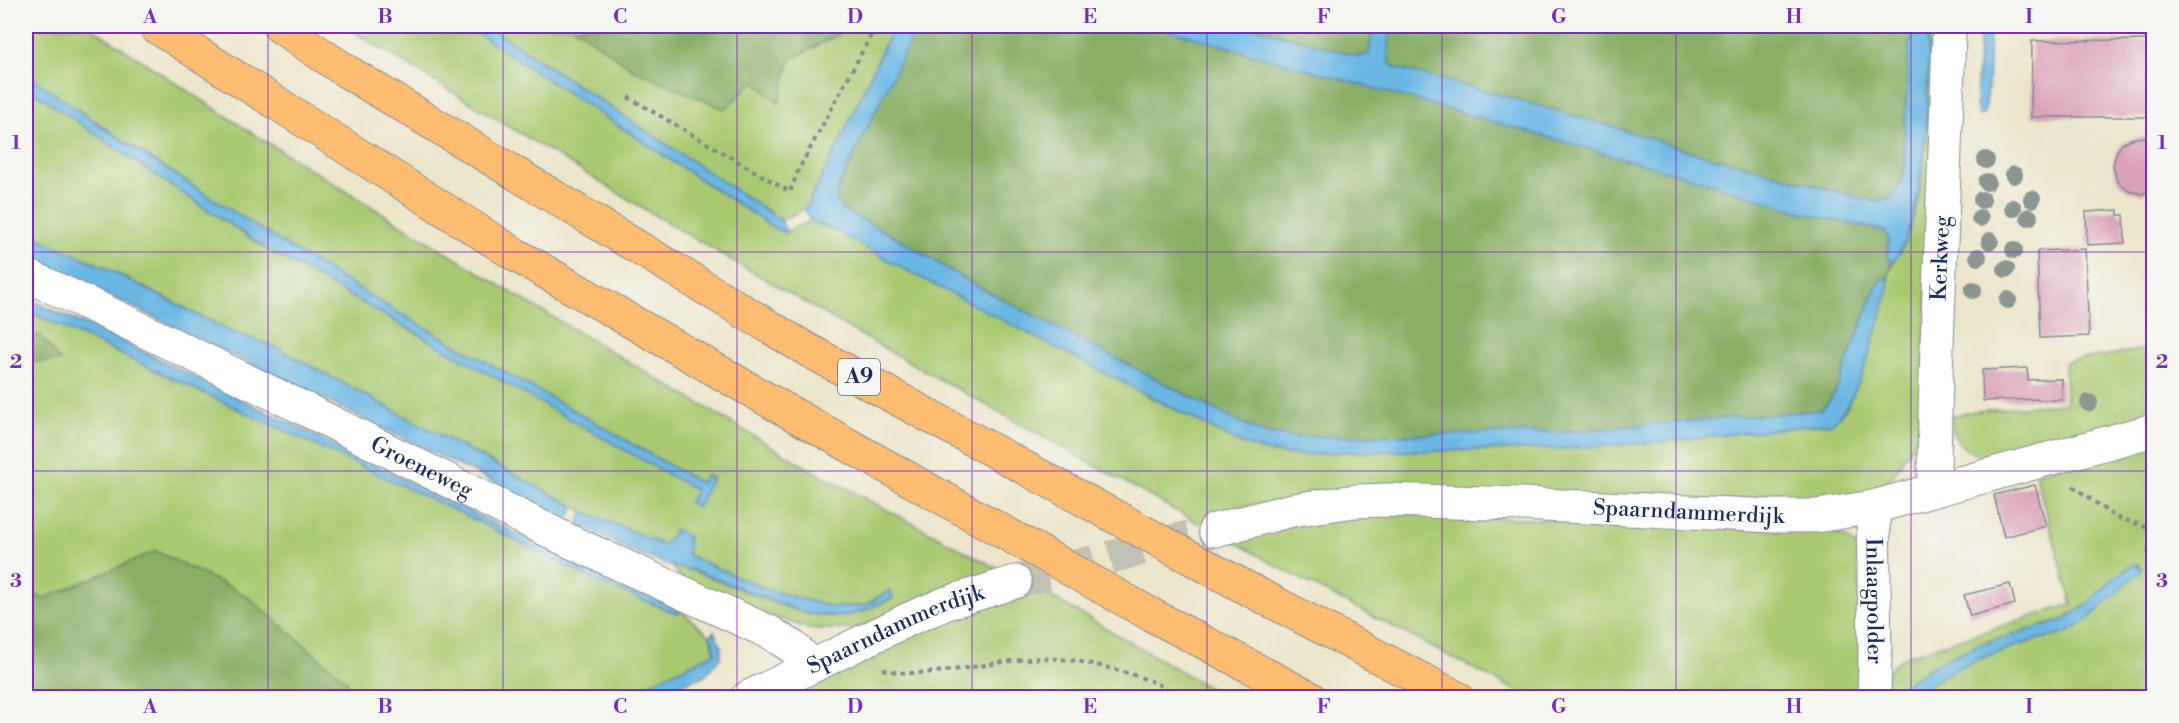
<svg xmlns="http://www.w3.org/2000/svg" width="2179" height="723" font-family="'Libre Bodoni',serif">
  <rect width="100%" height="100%" fill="#f6f6f2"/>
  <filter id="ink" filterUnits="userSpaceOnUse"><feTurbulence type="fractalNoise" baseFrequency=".0167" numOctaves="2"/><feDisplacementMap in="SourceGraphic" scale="12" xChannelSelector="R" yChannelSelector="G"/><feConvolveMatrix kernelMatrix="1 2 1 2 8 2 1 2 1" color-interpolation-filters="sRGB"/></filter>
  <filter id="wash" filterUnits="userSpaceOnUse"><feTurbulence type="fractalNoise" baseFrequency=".008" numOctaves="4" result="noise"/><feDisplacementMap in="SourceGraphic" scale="24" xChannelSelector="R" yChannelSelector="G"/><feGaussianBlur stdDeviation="1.35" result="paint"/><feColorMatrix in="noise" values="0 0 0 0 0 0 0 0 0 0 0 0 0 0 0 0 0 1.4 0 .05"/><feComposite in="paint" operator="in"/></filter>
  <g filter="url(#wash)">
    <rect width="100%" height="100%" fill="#ebe5c9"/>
    <g fill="#aaca72" stroke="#627c68" stroke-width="1.5">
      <path d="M26,26H89L258,137L522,299L808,468L1004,572L853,629H809L689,586L671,566C726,576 786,620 841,616C860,614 876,605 893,597L890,590L864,606L832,607L765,589L688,555L676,529L664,546L583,511L275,347L228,330L102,266L26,233V86L125,155L270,251L696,490L706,475L700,483C601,426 500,371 400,314C272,240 148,158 26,74Z"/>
      <path d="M344,26H466L779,231L786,232L810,221L832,229L1185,415L1272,453L1303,455L1345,452L1558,449L1658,442L1833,423L1847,407L1858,383L1889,288C1887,262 1895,265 1904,243C1910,229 1916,211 1919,195C1929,140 1929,81 1928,26H1940L1921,412L1918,436L1893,476L1881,486L1866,493L1827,501L1252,505L1198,523L873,342L656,216Z"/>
      <path d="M487,26H573L634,70L754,81L779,103L790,60L837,35L820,26H893L838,146L805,209L781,220Z"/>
      <path d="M26,310L463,514L600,583L678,614L680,610L710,636L715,653L621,697H345L347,681L245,595L156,551L43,599L26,590Z"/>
      <path d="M2153,348V417L2005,455C1972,458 1953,450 1950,416L1976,411L2066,403L2065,362Z"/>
      <path d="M2153,442V697L1920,698L1919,695C1931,673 2014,646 2039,639C2047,637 2058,637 2066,633C2095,618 2114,590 2141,572L2142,569L2139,564L2116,576L2089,603L2064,620L1977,645L1938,663L1893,692L1892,697L1883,698C1887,675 1885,668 1906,656L2072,604L2035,473Z"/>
      <path d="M1383,513L1815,530C1833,531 1847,534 1858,549L1863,697H1528L1278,567L1229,538L1282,526Z"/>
      <path d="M1036,588L1225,697L777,698L966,611Z"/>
    </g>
    <g fill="#87ae64" stroke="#516e61" stroke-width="1.5">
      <path d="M573,26H820L838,34L790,60L779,103L754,81L725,109L634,70Z"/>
      <path d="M917,26H1154L1706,182L1807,214L1884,231L1889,239L1887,257L1892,262L1887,279L1882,278L1876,287L1835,393L1827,404L1820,410L1561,432L1296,437L1266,434L1231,418L969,282L897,238L843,210L836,201L837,190Z"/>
      <path d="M1249,26H1373L1369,54L1361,57Z"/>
      <path d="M1391,26H1912L1909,52L1904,143L1905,166L1901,184L1891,198L1881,201L1863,199L1750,167L1695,153L1621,129L1493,93L1396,68L1390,64L1388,56Z"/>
      <path d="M40,335L60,361L26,362V336Z"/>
      <path d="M156,551L245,595L347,681L345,697H26V590L43,599Z"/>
    </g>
    <g fill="#6bb7e4" stroke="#4373a1" stroke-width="1.5">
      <path d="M466,26H487L509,40L781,220L786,232L779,231Z"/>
      <path d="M893,26H917L837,190L836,201L843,210L897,238L969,282L1231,418L1266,434L1296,437L1561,432L1820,410L1827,404L1835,393L1876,287L1880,280L1884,278L1889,280V288C1878,324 1861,399 1832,423L1658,442L1558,449L1345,452L1303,455L1272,453L1240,443L904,269L832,229L810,221L805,209L838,146Z"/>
      <path d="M1154,26H1249L1361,57L1369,54L1373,26H1391L1388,56L1390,64L1396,68L1493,93L1621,129L1695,153L1750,167L1863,199L1881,201L1891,198L1901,184L1905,166L1904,143L1909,52L1912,26H1928C1929,93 1929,164 1909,229C1905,240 1902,255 1892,262L1887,257L1889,239L1884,231L1807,214L1706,182Z"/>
      <path d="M1980,26H1990C1989,42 1990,107 1982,116L1978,115L1976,104Z"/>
      <path d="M26,74L129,145L289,247L399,313L591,420L700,483L706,475L712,478L697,508L689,502L696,490L270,251L125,155L26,86Z"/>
      <path d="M26,233L102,266L227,330L275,347L575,507L568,518L123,302L26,257Z"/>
      <path d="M26,298L130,345L475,514L680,610L679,614L600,583L463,514L26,310Z"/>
      <path d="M583,511L664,545L676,529L688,537V555L765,589L832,607L864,606L890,590L893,598L861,612L841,616L808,614L693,570L671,566L627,549L578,524Z"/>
      <path d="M2135,564L2141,567V572C2116,589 2091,623 2066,633C2056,637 2045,637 2035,640C1995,652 1955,665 1922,690L1920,697H1892L1893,692L1938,663L1977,645L2064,620L2089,603L2116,576Z"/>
      <path d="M714,631L721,646V657L705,675L650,697H621L715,653L714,644L710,636Z"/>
    </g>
    <g id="blocks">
      <g fill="#daa1b7">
        <path d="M2154,40V117H2031L2032,41Z"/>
        <path d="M2142,137L2154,140V191L2142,194L2129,191L2121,185L2116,178L2113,165L2116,153L2122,144L2131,139Z"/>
        <path d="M2118,210V215H2124L2125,243L2087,245L2086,212Z"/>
        <path d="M2085,249L2089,336L2040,338L2037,251Z"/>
        <path d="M2027,368L2028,380L2062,379V400H2038V399L1983,401L1982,370Z"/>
        <path d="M2035,485L2046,526L2004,537L1994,495Z"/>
        <path d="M2010,584L2015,604L1970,616L1964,595Z"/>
      </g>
    </g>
  </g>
  <g filter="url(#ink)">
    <use href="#blocks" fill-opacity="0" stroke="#838a94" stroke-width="1.5"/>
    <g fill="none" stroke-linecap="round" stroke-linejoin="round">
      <path stroke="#c1c1b4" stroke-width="33" stroke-dasharray="33 16" stroke-linecap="butt" d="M1015,582L1215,530"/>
      <g stroke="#838a94" stroke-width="35">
        <g id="minor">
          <path id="s1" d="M26,275L110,314L315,414L567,540L771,633L794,648L813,666"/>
          <path id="s2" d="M1934,490C1934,335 1946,180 1949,26"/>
          <path id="s3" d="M1873,507L1875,656L1874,698"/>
        </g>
      </g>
      <g stroke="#838a94" stroke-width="35">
        <g id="tertiary">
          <path id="s4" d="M1215,530L1292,510L1355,501L1386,500L1522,504L1773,516H1817L1873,507L2154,430"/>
          <path id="s5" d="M747,698L909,619L947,603L1015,582"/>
        </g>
      </g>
      <g stroke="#838a94" stroke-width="35">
        <g id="motorway">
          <path d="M155,26L516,255L775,404L1150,614L1310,698"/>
          <path d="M279,26L346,71L806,349L1252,591L1457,698"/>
        </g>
      </g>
      <g stroke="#838a94" stroke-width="4" stroke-dasharray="4.5 4.5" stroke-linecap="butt">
        <path d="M628,97L790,192L799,169L876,26"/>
        <path d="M2073,486L2115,517L2154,529"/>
        <path d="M2154,543L2148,550L2154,568"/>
        <path d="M883,669C920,681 989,662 1029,659C1060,656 1091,663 1120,671C1140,677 1163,683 1178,698"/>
      </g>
      <use href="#minor" stroke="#fff" stroke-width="33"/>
      <use href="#tertiary" stroke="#fff" stroke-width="33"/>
      <use href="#motorway" stroke="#fdbc6f" stroke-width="33"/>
    </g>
    <g fill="#8c9691">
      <circle cx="1986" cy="160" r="9"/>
      <circle cx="2014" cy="175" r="9"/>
      <circle cx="1987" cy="182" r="9"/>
      <circle cx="2032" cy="199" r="9"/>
      <circle cx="1982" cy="200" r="9"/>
      <circle cx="2013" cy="208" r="9"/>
      <circle cx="2029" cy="217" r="9"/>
      <circle cx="1980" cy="218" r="9"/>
      <circle cx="1990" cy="241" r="9"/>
      <circle cx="2014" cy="250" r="9"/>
      <circle cx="1978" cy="257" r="9"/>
      <circle cx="2006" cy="269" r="9"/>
      <circle cx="1973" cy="290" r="9"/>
      <circle cx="2008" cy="300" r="9"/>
      <circle cx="2089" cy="403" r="9"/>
    </g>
  </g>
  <path fill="none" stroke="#7b2cbf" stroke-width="1.5" stroke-opacity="0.55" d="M268,26V698M503,26V698M737,26V698M972,26V698M1207,26V698M1442,26V698M1676,26V698M1911,26V698M26,252H2154M26,471H2154"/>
  <g text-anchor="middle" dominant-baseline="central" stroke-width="4.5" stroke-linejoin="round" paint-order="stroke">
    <rect fill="#f6f6f2" stroke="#5d6b8a" stroke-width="1.5" x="838" y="359" width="42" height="36" rx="4.5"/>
    <g font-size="21" font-weight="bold" fill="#1b2f5e">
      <text x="859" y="377">A9</text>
    </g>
    <g font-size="22" fill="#1b2f5e" stroke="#f6f6f2">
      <text stroke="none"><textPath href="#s2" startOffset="232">Kerkweg</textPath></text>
      <text stroke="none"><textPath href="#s1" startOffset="440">Groeneweg</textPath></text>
      <text stroke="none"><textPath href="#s4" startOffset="477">Spaarndammerdijk</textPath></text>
      <text stroke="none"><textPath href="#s3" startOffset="94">Inlaagpolder</textPath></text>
      <text stroke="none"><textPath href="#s5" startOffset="164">Spaarndammerdijk</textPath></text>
    </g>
  </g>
  <rect width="2179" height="723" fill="none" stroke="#f6f6f2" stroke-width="66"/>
  <rect x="33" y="33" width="2113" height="657" fill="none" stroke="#7b2cbf" stroke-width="2"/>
  <g font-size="20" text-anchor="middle" font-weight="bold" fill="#7b2cbf">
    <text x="150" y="23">A</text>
    <text x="385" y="23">B</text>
    <text x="620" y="23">C</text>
    <text x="855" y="23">D</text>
    <text x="1090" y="23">E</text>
    <text x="1324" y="23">F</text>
    <text x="1559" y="23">G</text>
    <text x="1794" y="23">H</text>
    <text x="2029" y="23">I</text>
    <text x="16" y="149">1</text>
    <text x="2162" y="149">1</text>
    <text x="16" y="368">2</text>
    <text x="2162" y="368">2</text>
    <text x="16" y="587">3</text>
    <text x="2162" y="587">3</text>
    <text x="150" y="713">A</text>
    <text x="385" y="713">B</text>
    <text x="620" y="713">C</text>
    <text x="855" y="713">D</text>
    <text x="1090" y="713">E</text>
    <text x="1324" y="713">F</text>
    <text x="1559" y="713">G</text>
    <text x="1794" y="713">H</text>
    <text x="2029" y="713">I</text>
  </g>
</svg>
